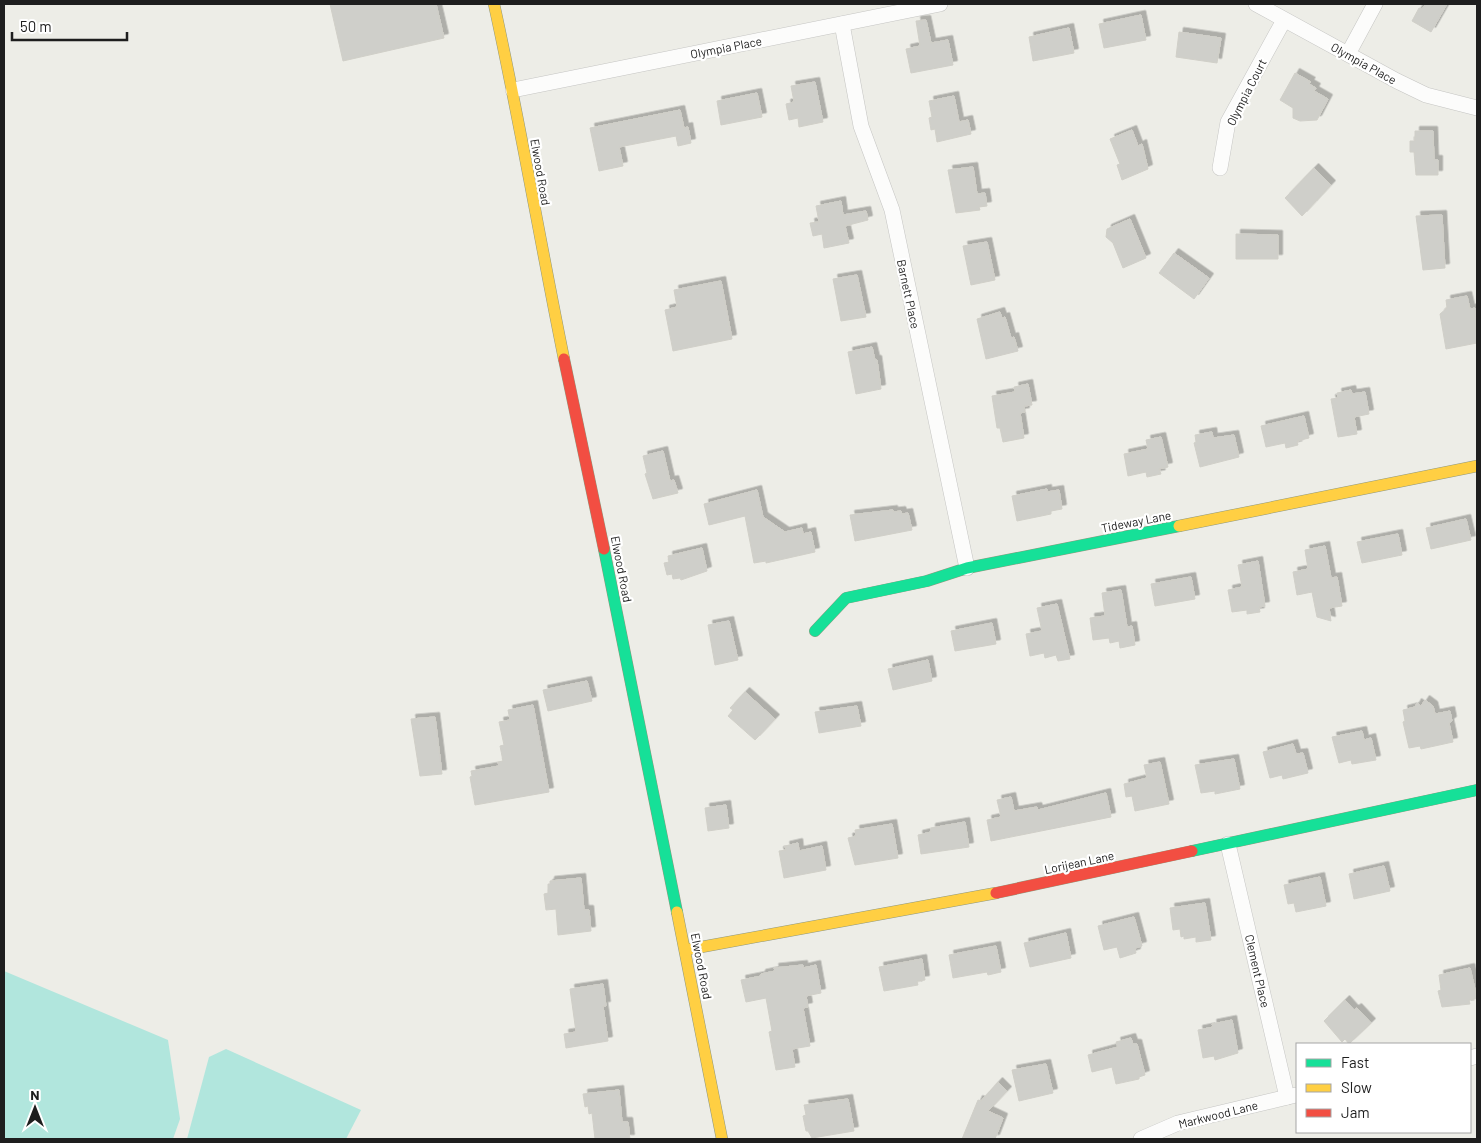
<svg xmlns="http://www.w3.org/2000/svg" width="1481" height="1143" font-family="Barlow,sans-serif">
  <defs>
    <filter id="shadow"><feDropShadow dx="4.5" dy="-4.5" stdDeviation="0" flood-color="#0004"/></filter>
  </defs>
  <rect width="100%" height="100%" fill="#edede7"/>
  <g fill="#b1e6dd">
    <path d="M4,971L168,1040L180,1119L173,1139H4Z"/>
    <path d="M226,1049L361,1110L346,1139H187L209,1057Z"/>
  </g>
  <g fill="#cfcfca" stroke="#d0cfc8" filter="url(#shadow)">
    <path d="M330,4H436L444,38L343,61Z"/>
    <path d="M1426,4H1447L1431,32L1412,21L1419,8L1422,9Z"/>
    <path d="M1141,15L1146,40L1104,48L1099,24Z"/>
    <path d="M926,20L931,43L948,40L953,65L911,73L906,49L920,46L916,21Z"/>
    <path d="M1069,28L1074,53L1033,61L1029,37Z"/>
    <path d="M1179,32L1221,38L1217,63L1176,57Z"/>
    <path d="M1295,73L1311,82L1309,84L1316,88L1314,91L1328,99L1317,120L1300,121L1293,118V108L1280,100Z"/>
    <path d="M815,82L823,122L799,127L798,118L789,120L786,104L794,102L791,86Z"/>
    <path d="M757,93L762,117L721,125L717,101Z"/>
    <path d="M954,96L959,122L968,120L971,134L937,142L935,129L931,130L929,118L932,117L929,101Z"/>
    <path d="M680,110L684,128L688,127L691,143L678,146L676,136L619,147L623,166L599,171L590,128Z"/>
    <path d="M1132,130L1138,146L1142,144L1148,169L1122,180L1117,165L1120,164L1110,139Z"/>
    <path d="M1415,131H1433L1434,160H1438V175H1416L1414,152H1410V141H1415Z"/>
    <path d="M973,167L977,194L985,193L987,206L979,207L980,210L956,213L948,170Z"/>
    <path d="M1314,168L1331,185L1302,216L1285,198Z"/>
    <path d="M841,201L843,215L866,211L868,220L845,226L849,243L824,248L822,234L813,236L810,223L819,222L816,206Z"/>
    <path d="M1442,215L1445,268L1423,270L1416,216Z"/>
    <path d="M1130,219L1146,258L1123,268L1113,243L1106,237L1107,229Z"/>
    <path d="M1236,234L1278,235V259H1236Z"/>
    <path d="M987,242L995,280L971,285L963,246Z"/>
    <path d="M1174,253L1209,278L1194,299L1159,273Z"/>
    <path d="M857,275L866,317L841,321L833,279Z"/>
    <path d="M721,281L732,339L673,351L665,310L677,307L674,290Z"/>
    <path d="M1467,296L1470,309L1475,308L1477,343L1446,349L1440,314L1447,308L1446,300Z"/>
    <path d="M1000,312L1002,318L1005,317L1011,338L1014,337L1018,351L986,359L977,319Z"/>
    <path d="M872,347L875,360H877L881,389L856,394L848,352Z"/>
    <path d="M1028,384L1032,405L1024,406L1025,412L1020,413L1024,438L1003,442L1000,428H997L992,396L1015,392L1014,387Z"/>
    <path d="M1351,390L1352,394L1365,392L1369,414L1354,417L1357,434L1338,437L1331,399L1338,398L1337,393Z"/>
    <path d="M1304,416L1309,438L1297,441L1298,445L1286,448L1285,443L1266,447L1261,426Z"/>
    <path d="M1212,432L1213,438L1234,435L1239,457L1200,467L1194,443L1196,442L1195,435Z"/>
    <path d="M1161,437L1168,467L1159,469L1161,474L1147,477L1146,472L1128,476L1124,454L1148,449L1146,440Z"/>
    <path d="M663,451L670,481L674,480L678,493L653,499L645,474L647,473L643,456Z"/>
    <path d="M1047,489V492L1059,490L1062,509L1051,511V514L1017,521L1012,496Z"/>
    <path d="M757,490L763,517L785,532L802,528L803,534L811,532L815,552L766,563V561L754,563L745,516L709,525L704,504Z"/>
    <path d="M893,510V512L901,511L902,514L908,513L912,530L855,541L850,515Z"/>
    <path d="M1466,519L1471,540L1431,549L1426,528Z"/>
    <path d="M1398,534L1402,555L1362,563L1357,542Z"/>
    <path d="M1325,546L1331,578L1337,577L1342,606L1329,608L1331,621L1317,617L1312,592L1297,595L1293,572L1308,569L1305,550Z"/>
    <path d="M702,548L707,571L681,580L680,578L673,579L672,574L667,575L664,563L669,562L668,556Z"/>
    <path d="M1258,561L1265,606L1259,607L1260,612L1247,614V610L1232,612L1228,590L1242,587L1238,565Z"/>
    <path d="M1191,577L1195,599L1155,606L1151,584Z"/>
    <path d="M1121,590L1127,627L1132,626L1135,645L1120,648L1119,641L1110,643L1109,638L1093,640L1090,618L1105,616L1102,593Z"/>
    <path d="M1057,604L1070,659L1058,661L1056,655L1045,658L1044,653L1030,656L1026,634L1042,631L1037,608Z"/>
    <path d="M729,621L738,660L715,665L708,625Z"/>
    <path d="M992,623L996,644L955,651L951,631Z"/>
    <path d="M928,660L932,681L893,690L888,669Z"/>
    <path d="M587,681L592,701L548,711L543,690Z"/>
    <path d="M745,692L775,719L755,740L728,716L733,710L730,708Z"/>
    <path d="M1425,700L1433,706L1435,714L1450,711L1452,721L1449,723L1453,742L1421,749L1420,746L1409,748L1403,722L1405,721L1403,710L1415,707L1417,703L1421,706Z"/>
    <path d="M533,705L549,792L475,805L470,777L472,776L471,771L499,766L498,762L503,761L500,746L504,745L499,722L510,720L508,710Z"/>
    <path d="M857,706L861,726L819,733L815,712Z"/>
    <path d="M435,717L442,774L420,776L411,719Z"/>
    <path d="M1362,731L1364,740L1371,738L1376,760L1352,764L1351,760L1339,763L1332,737Z"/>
    <path d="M1293,744L1296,754L1303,753L1308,773L1283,779L1282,775L1270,778L1263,752Z"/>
    <path d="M1234,759L1240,789L1215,794V791L1201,793L1195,765Z"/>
    <path d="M1160,762L1169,804L1135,811L1132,796L1126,797L1124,784L1147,778L1144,765Z"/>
    <path d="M1106,793L1111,817L991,841L987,820L1001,817L997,800L1011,797L1014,811L1037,807L1038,810Z"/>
    <path d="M726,805L729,828L708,831L705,808Z"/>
    <path d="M965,822L969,847L921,854L918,835L931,832V828Z"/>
    <path d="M892,824L898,858L855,865L848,838L856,836L855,830Z"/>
    <path d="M798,843L799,851L822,846L826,870L784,878L779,851L786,850L785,846Z"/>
    <path d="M1384,866L1390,891L1354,899L1349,874Z"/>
    <path d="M1320,877L1326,906L1296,912L1294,903L1288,904L1284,885Z"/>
    <path d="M581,878L584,910H589L591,931L558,935L556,909L546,910L544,894L548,893V884H550V881Z"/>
    <path d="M1205,903L1211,940L1196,942V937L1184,939V936L1181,937L1180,929L1173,930L1170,908Z"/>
    <path d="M1134,917L1142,946L1135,948L1136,953L1120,958L1117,947L1104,950L1098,926Z"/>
    <path d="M1066,933L1071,958L1030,967L1024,943Z"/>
    <path d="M996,946L1001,972L988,975L987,972L953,978L949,955Z"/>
    <path d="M922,959L925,980L917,981L918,985L884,991L879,967Z"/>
    <path d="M803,965V968L816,965L821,993L806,996L808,1007L803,1008L810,1046L792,1049L795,1067L776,1070L769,1032L772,1031L766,998L746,1002L741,980L761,976V974L775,971L774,968Z"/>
    <path d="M1470,968L1477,998L1469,1000L1470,1004L1442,1007L1438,991L1441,990L1439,975Z"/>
    <path d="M603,984L606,1006H603L608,1041L566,1048L564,1034L576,1032L570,989Z"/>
    <path d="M1345,1000L1354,1010L1357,1008L1371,1023L1349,1044L1345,1039L1342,1042L1324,1021Z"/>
    <path d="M1232,1020L1238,1053L1215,1060L1214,1056L1203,1058L1198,1030L1213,1027L1212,1024Z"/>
    <path d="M1131,1038L1133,1044H1137L1145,1075L1139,1077V1079L1116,1084L1112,1067L1092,1072L1088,1055L1118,1047L1116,1042Z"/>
    <path d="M1046,1064L1053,1093L1019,1101L1012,1070Z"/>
    <path d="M998,1082L1007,1091L988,1111L1003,1118L995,1139H962L978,1100L981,1101Z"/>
    <path d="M619,1090L622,1122H628L630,1139H595L592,1113L589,1114L588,1106L585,1107L583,1094Z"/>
    <path d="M848,1099L854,1131L812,1138L808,1131H806L803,1116L806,1115L804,1105Z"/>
  </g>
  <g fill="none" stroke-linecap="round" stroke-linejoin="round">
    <g stroke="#c5c5c3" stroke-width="16">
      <g id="street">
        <path d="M1256,4L1397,81L1426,95L1477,108"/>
        <path d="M842,24L861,126L892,210L967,568"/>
        <path d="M1348,54L1375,4"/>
        <path d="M513,90L940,4"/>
        <path d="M1220,168L1228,122L1284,20"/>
        <path d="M1228,844L1287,1097"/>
        <path d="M1470,1058L1477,1056"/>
        <path d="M1141,1139L1178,1123L1296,1095"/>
      </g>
    </g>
    <g stroke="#90987e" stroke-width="12">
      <g id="fast">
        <path d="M604,549L677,912"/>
        <path d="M815,631L846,598L927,581L967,568L1179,526"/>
        <path d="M1192,851L1477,790"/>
      </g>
    </g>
    <g stroke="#90987e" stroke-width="12">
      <g id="slow">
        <path d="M494,4C520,122 540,241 564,359"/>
        <path d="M1179,526L1477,466"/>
        <path d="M677,912L722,1139"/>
        <path d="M685,950L996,893"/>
      </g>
    </g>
    <g stroke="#90987e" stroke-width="12">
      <g id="jam">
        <path d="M564,359L604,549"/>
        <path d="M996,893L1192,851"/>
      </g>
    </g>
    <use href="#street" stroke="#fcfcfb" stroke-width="15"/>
    <use href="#fast" stroke="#16e098" stroke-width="11"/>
    <use href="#slow" stroke="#ffcf43" stroke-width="11"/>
    <use href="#jam" stroke="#f24e42" stroke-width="11"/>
  </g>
  <g text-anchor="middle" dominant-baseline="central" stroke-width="4.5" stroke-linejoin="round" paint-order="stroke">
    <g font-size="12" fill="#1e1e1e" stroke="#fff">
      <text transform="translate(726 47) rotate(-11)">Olympia Place</text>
      <text transform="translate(1364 63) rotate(29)">Olympia Place</text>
      <text transform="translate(1246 92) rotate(-63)">Olympia Court</text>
      <text transform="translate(541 172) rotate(80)">Elwood Road</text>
      <text transform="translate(909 294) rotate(78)">Barnett Place</text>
      <text transform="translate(1136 521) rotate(-11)">Tideway Lane</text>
      <text transform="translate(622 569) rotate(79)">Elwood Road</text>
      <text transform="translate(1079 862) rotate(-12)">Lorijean Lane</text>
      <text transform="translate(702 966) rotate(79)">Elwood Road</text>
      <text transform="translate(1258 971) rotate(77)">Clement Place</text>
      <text transform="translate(1218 1114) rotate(-14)">Markwood Lane</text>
    </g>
  </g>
  <rect width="1481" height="1143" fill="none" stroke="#1e1e1e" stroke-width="10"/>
  <rect x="1296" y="1043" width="175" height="90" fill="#ffffff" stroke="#a5a5a5"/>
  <rect x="1306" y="1059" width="25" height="8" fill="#16e098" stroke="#a5a5a5"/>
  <text x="1341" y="1068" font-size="15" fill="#1e1e1e">Fast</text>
  <rect x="1306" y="1084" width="25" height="8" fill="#ffcf43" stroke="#a5a5a5"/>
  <text x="1341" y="1093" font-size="15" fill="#1e1e1e">Slow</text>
  <rect x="1306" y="1109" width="25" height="8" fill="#f24e42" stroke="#a5a5a5"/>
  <text x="1341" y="1118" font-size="15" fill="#1e1e1e">Jam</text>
  <g transform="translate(35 1108)" stroke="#ffffff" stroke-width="4" paint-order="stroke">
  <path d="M0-4L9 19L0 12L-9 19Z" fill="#1e1e1e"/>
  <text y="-8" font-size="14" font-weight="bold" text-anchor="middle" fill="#1e1e1e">N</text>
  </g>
  <path d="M12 32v8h115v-8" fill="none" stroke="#1e1e1e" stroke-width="2.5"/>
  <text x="20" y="32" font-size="15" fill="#1e1e1e" stroke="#ffffff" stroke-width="4" paint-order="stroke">50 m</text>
</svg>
